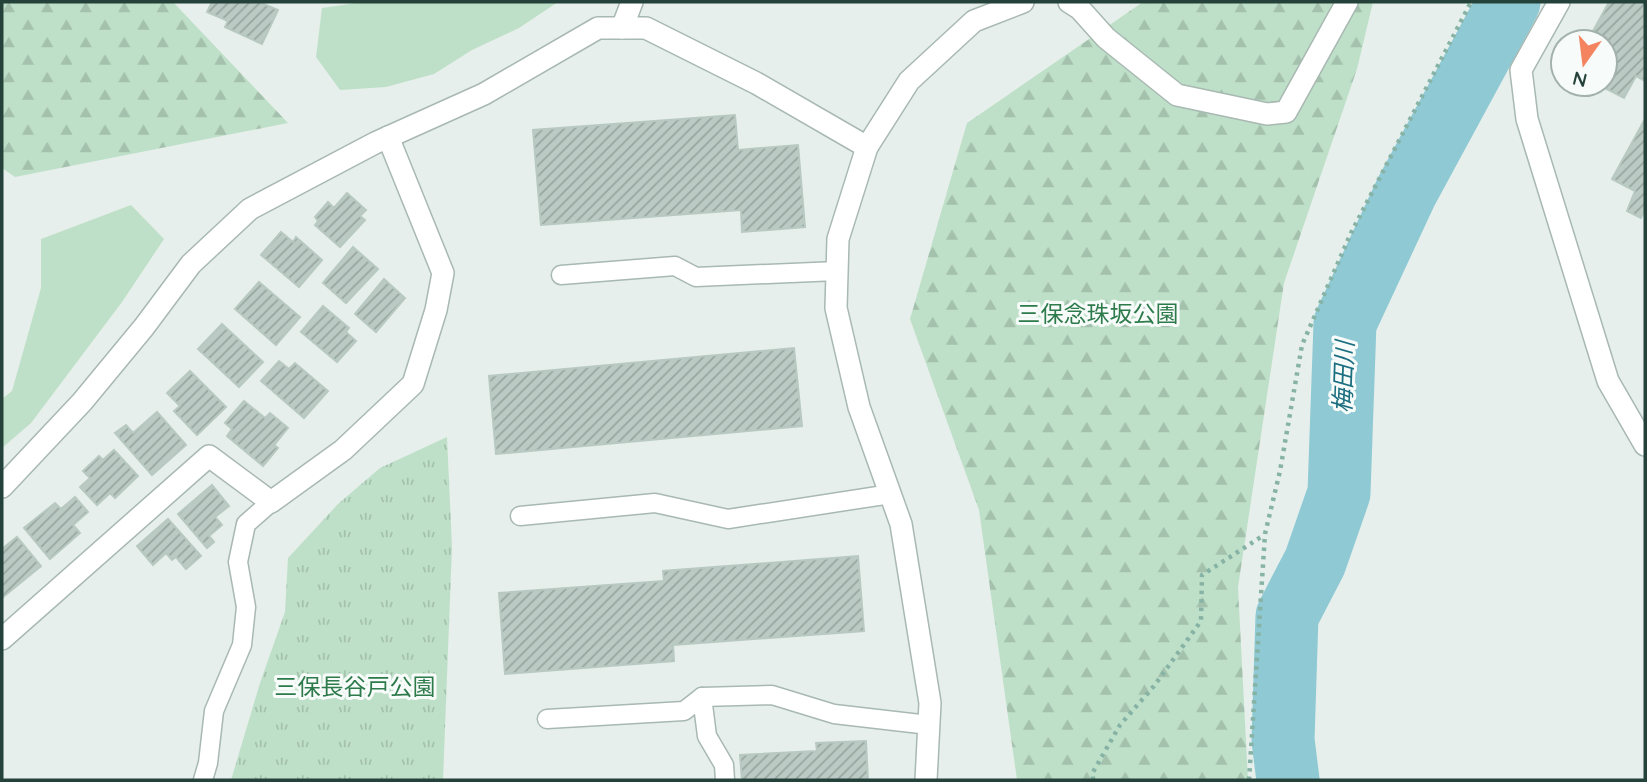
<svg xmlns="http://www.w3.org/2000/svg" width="1647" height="782" font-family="Quicksand,'Noto Sans JP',sans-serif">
  <defs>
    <pattern id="forest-firs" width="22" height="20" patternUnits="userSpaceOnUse" patternTransform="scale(1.75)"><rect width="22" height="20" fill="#bfe0c8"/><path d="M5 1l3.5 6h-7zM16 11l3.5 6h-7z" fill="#a4c1ad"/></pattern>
    <pattern id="park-tufts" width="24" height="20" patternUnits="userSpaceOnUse" patternTransform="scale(1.75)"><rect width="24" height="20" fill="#bfe0c8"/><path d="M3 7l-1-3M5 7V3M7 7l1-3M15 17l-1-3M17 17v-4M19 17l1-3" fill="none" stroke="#a4c1ad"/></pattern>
    <pattern id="building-hatch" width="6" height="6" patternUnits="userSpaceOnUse" patternTransform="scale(1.75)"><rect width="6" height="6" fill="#bbcac4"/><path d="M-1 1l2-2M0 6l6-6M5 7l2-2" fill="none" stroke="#98a6a0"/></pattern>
  </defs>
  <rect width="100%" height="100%" fill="#e6efeb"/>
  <g fill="#bfe0c8">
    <path d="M363,2H558L519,28L472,50L434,74L386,87L340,90L316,57L322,8Z"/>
    <path d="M131,205L164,239L122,302L31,423L2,448V399L12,391L41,288V239Z"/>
  </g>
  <g fill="url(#forest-firs)">
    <path d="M2,2H173L288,123L15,177L2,168Z"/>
    <path d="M1143,2H1373L1357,69L1284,283L1238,587L1248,780H1017L979,510L910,319L967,123Z"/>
  </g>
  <path fill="url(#park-tufts)" d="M447,437L452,547L443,780H231L260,683L285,612L288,558L338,504L380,468Z"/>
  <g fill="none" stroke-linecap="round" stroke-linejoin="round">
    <path stroke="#8ec9d4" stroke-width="63" d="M1288,780L1283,740L1287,616L1315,562L1339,493L1345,323L1406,192L1509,2"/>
  </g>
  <g fill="url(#building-hatch)" stroke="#b8c9c2" stroke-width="2">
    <path d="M212,2H259L278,10L262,44L225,27L228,21L207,12Z"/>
    <path d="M1609,2H1645V81L1636,76L1624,98L1597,84H1605V42H1587Z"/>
    <path d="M735,115L738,150L798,145L805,227L742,232L741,210L541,225L533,130Z"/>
    <path d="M1645,119V209L1641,218L1627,211L1635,191L1612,179Z"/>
    <path d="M347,193L366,210L360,216L365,220L340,247L315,225L318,221L315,217L328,202L334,208Z"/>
    <path d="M281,232L293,242L296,237L322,260L299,287L261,255Z"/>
    <path d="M353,247L378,269L346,303L323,283Z"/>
    <path d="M384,279L405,298L376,332L355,314Z"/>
    <path d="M259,282L300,317L276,345L235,309Z"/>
    <path d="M323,306L349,328L346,332L356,341L337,362L301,332Z"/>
    <path d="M222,324L263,362L239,387L198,349Z"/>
    <path d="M794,348L802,426L496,454L489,376Z"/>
    <path d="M279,361L289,369L295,363L328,391L304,418L261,381Z"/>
    <path d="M190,371L226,407L197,435L174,411L180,406L167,393Z"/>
    <path d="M244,401L265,418L270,413L288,428L274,445L278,448L263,466L227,436L232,429L225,423Z"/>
    <path d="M157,412L186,445L152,475L115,433L126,425L133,433Z"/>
    <path d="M114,450L138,476L115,498L110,493L97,505L80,487L90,478L83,471L99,456L103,460Z"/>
    <path d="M212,485L229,506L215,517L222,525L209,536L214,542L207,548L178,514Z"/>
    <path d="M75,497L88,512L73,525L80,533L50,559L24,528L55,503L61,509Z"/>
    <path d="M168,519L201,556L186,569L176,557L172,560L166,553L153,565L137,546Z"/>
    <path d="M17,537L41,566L2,598V549Z"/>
    <path d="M858,556L864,631L673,645L674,661L505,674L499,593L664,581L663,571Z"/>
    <path d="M866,741L868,780H742L740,755L817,751L816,743Z"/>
  </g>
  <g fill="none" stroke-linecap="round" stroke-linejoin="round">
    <g stroke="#a8b8b2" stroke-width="21">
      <g id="service">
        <path d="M561,275L675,266L696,277L837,271"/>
        <path d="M520,516L655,503L728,519L891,494"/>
        <path d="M702,697L707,736L724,765L725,780"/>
        <path d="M547,719L684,711L702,697L772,695L834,714L929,725"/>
        <path d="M203,780L208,763L214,711L242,645L246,607L238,562L246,524L271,502"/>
      </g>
    </g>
    <g stroke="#a8b8b2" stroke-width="24">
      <g id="minor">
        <path d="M1069,2L1080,9L1106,38L1177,95L1267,114L1286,112L1347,2"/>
        <path d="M1559,2L1521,70L1527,119L1608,381L1645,445"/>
        <path d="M622,28L632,2"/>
        <path d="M2,639L209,456L271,502L343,450L413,384L436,310L443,273L388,137"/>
      </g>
    </g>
    <g stroke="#a8b8b2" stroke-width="24">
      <g id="tertiary">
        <path d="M2,487L82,402L144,327L191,264L250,209L375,143L484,94L598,28H646L756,83L867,147"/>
        <path d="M926,780L930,703L901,524L859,407L836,308L838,239L867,147L909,81L974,21L1023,2"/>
      </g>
    </g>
    <g stroke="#86b3a5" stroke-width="4.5" stroke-dasharray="3.5 5" stroke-linecap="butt">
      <path d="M1093,780V772L1120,725L1154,686L1201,621L1202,575L1264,535"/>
      <path d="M1249,780L1265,534L1280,471L1302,345L1351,233L1471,2"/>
    </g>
    <use href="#service" stroke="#fff" stroke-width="18"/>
    <use href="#minor" stroke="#fff" stroke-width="21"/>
    <use href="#tertiary" stroke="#fff" stroke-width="21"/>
  </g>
  <g text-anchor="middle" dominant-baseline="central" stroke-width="6" stroke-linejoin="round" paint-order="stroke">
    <g font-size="23" fill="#2d7a4b" stroke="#f7fbf9">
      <text x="1098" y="313">三保念珠坂公園</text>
      <text x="355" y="686">三保長谷戸公園</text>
    </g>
    <g font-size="24" font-style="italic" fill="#1c6f80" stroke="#f7fbf9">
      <text transform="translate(1343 377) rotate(-88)">梅田川</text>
    </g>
  </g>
  <rect width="1647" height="782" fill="none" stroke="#24423a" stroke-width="7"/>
  <g transform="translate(1584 63) rotate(194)"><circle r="33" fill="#f7fbf9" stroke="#a3b1ad" stroke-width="2"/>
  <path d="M0-5L12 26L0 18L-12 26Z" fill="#f4845f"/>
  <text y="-10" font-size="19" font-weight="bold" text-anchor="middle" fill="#24423a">N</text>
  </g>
</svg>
